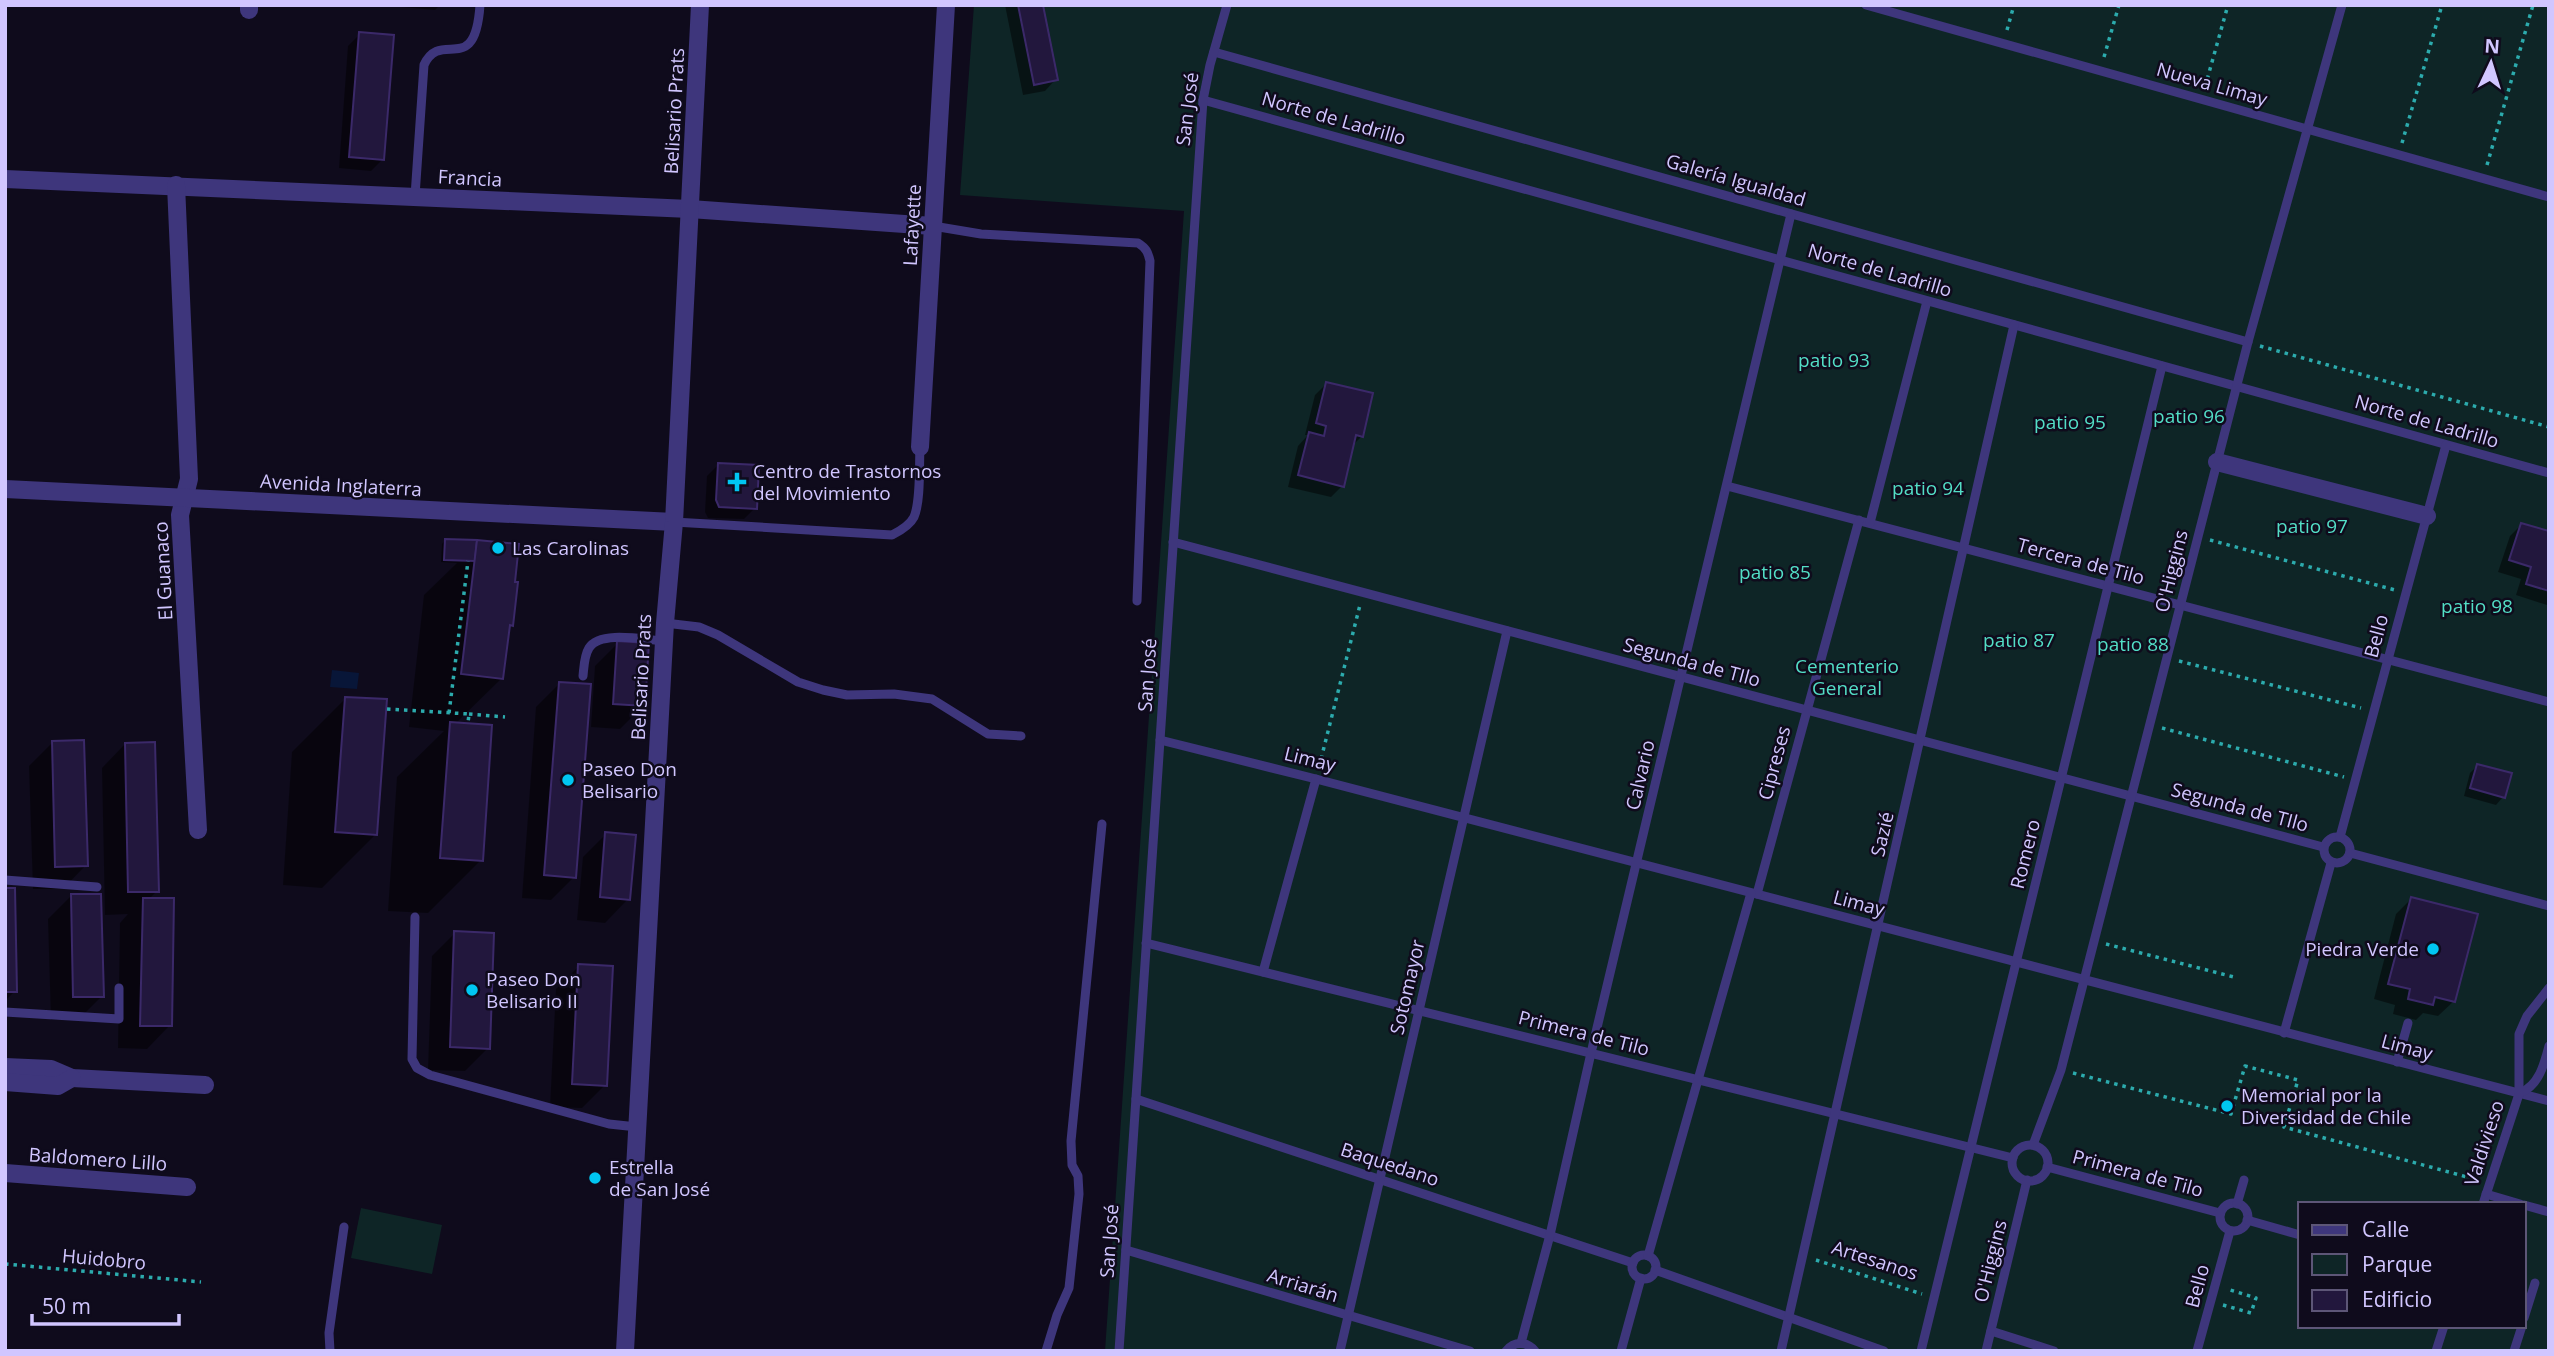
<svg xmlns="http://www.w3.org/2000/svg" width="2554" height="1356" font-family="'Open Sans',sans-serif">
  <rect width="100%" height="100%" fill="#0f0b1c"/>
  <g fill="#0e2526" fill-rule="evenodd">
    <path d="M974,5H2549V1351H1105L1184,211L960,195ZM2300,1204H2524V1326H2300Z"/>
    <path d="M361,1208L442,1225L432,1274L351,1258Z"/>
  </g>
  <path fill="#081638" d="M332,670L359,673L357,689L330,687Z"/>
  <g fill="#0007">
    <path d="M403,5H440L435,10L402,7Z"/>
    <path d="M1005,5H1041L1056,79L1045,91L1023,95Z"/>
    <path d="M360,34L383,159L371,171L339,168L348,46Z"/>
    <path d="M1326,384L1362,436L1352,446L1342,486L1331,497L1288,487L1298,446L1308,435H1305L1315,395Z"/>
    <path d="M718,465L755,508L744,519L708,518L705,512L707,476Z"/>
    <path d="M2521,525L2549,533V603L2547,605L2516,595L2521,579L2498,572L2510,536Z"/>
    <path d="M445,540L477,542L511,625L508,629L502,678L455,724L481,860L428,913L388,911L397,777L444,731L409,727L424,595L457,563L441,562L442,544Z"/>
    <path d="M618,643L643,706L620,729L591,727L595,666Z"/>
    <path d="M560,683L574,877L551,900L522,898L536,707Z"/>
    <path d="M346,698L375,835L322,888L283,885L292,752Z"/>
    <path d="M52,743L86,865L63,889H33L29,766Z"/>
    <path d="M125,744L157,891L149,899L170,1025L147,1049L118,1048L120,923L128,914L105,915L102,768Z"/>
    <path d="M2478,765L2503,797L2496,805L2464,796L2470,773Z"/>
    <path d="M606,834L628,899L605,923L577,920L583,857Z"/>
    <path d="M5,890L15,991L5,1001Z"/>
    <path d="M71,896L102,996L79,1019L51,1020L48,919Z"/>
    <path d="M2411,899L2454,1001L2438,1016L2423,1013L2416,1020L2393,1014L2395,1005L2374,999L2396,914Z"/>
    <path d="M455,933L488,1048L465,1071L428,1070L432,956Z"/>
    <path d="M579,966L605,1085L582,1108L550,1107L556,989Z"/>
  </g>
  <g fill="#22173d" stroke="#3b2969" stroke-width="2">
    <path d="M1018,5H1043L1058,80L1034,85Z"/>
    <path d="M359,32L394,35L384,160L349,157Z"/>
    <path d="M1326,382L1373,393L1363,437L1356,435L1344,487L1298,475L1309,432L1324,436L1326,426L1316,423Z"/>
    <path d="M718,463L759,465L757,509L719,507L716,500Z"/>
    <path d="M2521,523L2549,531V591L2526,584L2531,567L2509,560Z"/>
    <path d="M445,539L477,540L475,561L444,560Z"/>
    <path d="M477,540L519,544L515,582H518L513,626L510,625L503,679L461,674Z"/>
    <path d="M617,641L649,643L645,706L613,704Z"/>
    <path d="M559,682L591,684L576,878L544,875Z"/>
    <path d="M345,697L387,699L377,835L335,832Z"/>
    <path d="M450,722L492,725L483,861L440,858Z"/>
    <path d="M84,740L88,866L55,867L52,741Z"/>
    <path d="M155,742L159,892H128L125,743Z"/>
    <path d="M2477,764L2512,773L2505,798L2470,788Z"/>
    <path d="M605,832L636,835L630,900L600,897Z"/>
    <path d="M5,888H15L17,992H5Z"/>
    <path d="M71,894H101L104,997H73Z"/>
    <path d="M2411,897L2478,914L2455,1002L2435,997L2433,1005L2408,999L2410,989L2388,984Z"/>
    <path d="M143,898H174L172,1026H140Z"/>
    <path d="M454,931L494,933L490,1049L450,1047Z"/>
    <path d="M578,964L613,966L607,1086L572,1084Z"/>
  </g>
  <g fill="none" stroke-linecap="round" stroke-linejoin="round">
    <g stroke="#2cabad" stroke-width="3.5" stroke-dasharray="3.5 5" stroke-linecap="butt">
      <path d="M2007,30L2014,5"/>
      <path d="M2104,57L2119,5"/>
      <path d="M2205,87L2228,5"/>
      <path d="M2402,143L2442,5"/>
      <path d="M2487,165L2533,5"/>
      <path d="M2260,346L2549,427"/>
      <path d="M2210,540L2395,590"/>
      <path d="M2179,661L2361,708"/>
      <path d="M387,709L469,714L468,723"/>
      <path d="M449,713L468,561"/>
      <path d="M469,714L505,717"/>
      <path d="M2162,728L2344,777"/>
      <path d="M1319,767L1360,605"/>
      <path d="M2106,944L2234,977"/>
      <path d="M2073,1073L2231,1114L2245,1066L2298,1080L2284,1127L2478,1180"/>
      <path d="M1816,1260L1922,1294"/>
      <path d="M5,1264L201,1282"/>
      <path d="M2223,1305L2251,1313L2256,1298L2227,1289"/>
    </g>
    <g stroke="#3e367c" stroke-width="9">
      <path d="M1866,5L2549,197"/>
      <path d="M1214,52L2248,342"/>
      <path d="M1203,100L2549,473"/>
      <path d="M415,196L424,65C441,28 475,79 480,5"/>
      <path d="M933,226L981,234L1138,243C1146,248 1148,252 1150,261L1137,601"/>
      <path d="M1727,486L2549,702"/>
      <path d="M674,522L892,535C900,531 910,525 914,517C921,501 919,465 920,447"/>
      <path d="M1870,523L1927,301"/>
      <path d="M1173,542L2323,847"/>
      <path d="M665,623L699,627L718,635L798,682L823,690L847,695L894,694L932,699L988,734L1021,736"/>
      <path d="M583,676C584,667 584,656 589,648C600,630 645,640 664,641"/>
      <path d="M1160,740L1316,779L2549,1101"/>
      <circle cx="2337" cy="850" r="13"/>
      <path d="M2340,837L2446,445"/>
      <path d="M2350,853L2549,906"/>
      <path d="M5,880L97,887"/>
      <path d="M1757,894L1859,520"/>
      <path d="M415,917L412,1059L417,1068L430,1075L609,1124L637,1127"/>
      <path d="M1146,943L2013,1158"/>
      <path d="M1263,972L1316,779"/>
      <path d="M5,1012L119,1019V988"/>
      <path d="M2284,1033L2331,863"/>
      <path d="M2397,1062L2408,1023"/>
      <path d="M2520,1093C2539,1085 2544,1065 2549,1046"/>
      <path d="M1136,1099L1633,1263"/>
      <path d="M2033,1145L2061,1070L2248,342L2342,5"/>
      <circle cx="2030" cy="1163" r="18"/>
      <path d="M2047,1167L2220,1213"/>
      <path d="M2486,1194L2520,1204"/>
      <circle cx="2234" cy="1217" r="14"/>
      <path d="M2237,1204L2244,1180"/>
      <path d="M2483,1204L2519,1094V1034L2527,1016L2549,988"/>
      <path d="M2524,1205L2549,1212"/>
      <path d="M2247,1220L2300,1235"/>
      <path d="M1126,1250L1470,1351"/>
      <circle cx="1644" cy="1267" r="12"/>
      <path d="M1648,1256L1751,893"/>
      <path d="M1655,1270L1884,1351"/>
      <path d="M2524,1318L2535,1283"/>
      <path d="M1991,1331L2054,1351"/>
      <path d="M1521,1343L1550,1235L1591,1053L1791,214"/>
      <path d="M330,1351L329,1333L344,1227"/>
      <path d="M1046,1351L1057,1315L1069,1288L1079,1194L1078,1176L1072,1165L1071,1141L1102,824"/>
      <path d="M1119,1351L1203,100L1210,65L1227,5"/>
      <path d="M1340,1351L1507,631"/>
      <path d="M1506,1351C1514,1341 1527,1341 1535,1351"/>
      <path d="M1621,1351L1641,1278"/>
      <path d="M1781,1351L2014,325"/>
      <path d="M1921,1351L2162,366"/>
      <path d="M1986,1351L2027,1180"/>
      <path d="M2197,1351L2230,1231"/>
      <path d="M2436,1351L2444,1326"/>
      <path d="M2514,1351L2522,1326"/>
    </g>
    <g stroke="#3e367c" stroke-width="18">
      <path d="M249,10V5"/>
      <path d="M5,179L690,209L933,226"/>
      <path d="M176,185L189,479L180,515L198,830"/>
      <path d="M920,447L946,5"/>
      <path d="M2217,462L2427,516"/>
      <path d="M5,489L674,522"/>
      <path d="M5,1067L51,1069L72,1078L205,1085"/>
      <path d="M5,1082L58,1086L72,1078"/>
      <path d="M5,1173L187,1187"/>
    </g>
    <path stroke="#3e367c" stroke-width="18" d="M625,1351L665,623L674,522L700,5"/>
  </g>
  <g fill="#00c6f1" stroke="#0f0b1c" stroke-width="2.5">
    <path d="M733.5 471.5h7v7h7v7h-7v7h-7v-7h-7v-7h7z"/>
    <circle cx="498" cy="548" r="7"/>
    <circle cx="568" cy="780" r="7"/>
    <circle cx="2433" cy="949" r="7"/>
    <circle cx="472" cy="990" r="7"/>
    <circle cx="2227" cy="1106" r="7"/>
    <circle cx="595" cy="1178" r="7"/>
  </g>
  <g text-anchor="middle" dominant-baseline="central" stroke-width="5" stroke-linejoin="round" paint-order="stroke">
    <g font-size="19" fill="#d1c6ff" stroke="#0f0b1c">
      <text transform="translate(2212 84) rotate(16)">Nueva Limay</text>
      <text transform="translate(1187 109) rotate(-83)">San José</text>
      <text transform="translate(674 111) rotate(-87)">Belisario Prats</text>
      <text transform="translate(1334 118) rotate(16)">Norte de Ladrillo</text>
      <text transform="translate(470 178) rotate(3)">Francia</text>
      <text transform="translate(1736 180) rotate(16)">Galería Igualdad</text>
      <text transform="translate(912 225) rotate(-87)">Lafayette</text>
      <text transform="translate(1880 270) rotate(16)">Norte de Ladrillo</text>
      <text transform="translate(2427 421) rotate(16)">Norte de Ladrillo</text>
      <text transform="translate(341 485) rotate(3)">Avenida Inglaterra</text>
      <text transform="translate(2081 561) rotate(15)">Tercera de Tilo</text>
      <text transform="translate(163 571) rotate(-93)">El Guanaco</text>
      <text transform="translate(2171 571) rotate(-76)">O'Higgins</text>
      <text transform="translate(2376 636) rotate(-75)">Bello</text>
      <text transform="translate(1692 662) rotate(15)">Segunda de TIlo</text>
      <text transform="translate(1147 675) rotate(-86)">San José</text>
      <text transform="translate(641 677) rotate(-87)">Belisario Prats</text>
      <text transform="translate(1310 759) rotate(14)">Limay</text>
      <text transform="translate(1774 763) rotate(-75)">Cipreses</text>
      <text transform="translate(1640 775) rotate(-77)">Calvario</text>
      <text transform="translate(2240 807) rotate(15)">Segunda de TIlo</text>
      <text transform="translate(1882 834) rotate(-77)">Sazié</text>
      <text transform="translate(2025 854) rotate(-76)">Romero</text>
      <text transform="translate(1859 903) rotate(15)">Limay</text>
      <text transform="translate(1407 987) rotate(-77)">Sotomayor</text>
      <text transform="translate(1584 1033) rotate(14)">Primera de Tilo</text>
      <text transform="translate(2407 1047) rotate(15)">Limay</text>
      <text transform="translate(2484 1143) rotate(-72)">Valdivieso</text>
      <text transform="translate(98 1159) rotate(4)">Baldomero Lillo</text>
      <text transform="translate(1390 1164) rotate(18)">Baquedano</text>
      <text transform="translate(2138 1173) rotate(15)">Primera de Tilo</text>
      <text transform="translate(1109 1241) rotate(-86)">San José</text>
      <text transform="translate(104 1259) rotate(5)">Huidobro</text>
      <text transform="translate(1875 1260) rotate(18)">Artesanos</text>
      <text transform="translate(1990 1261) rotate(-76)">O'Higgins</text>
      <text transform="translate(1303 1285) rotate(17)">Arriarán</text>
      <text transform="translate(2197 1286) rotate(-75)">Bello</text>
    </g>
    <g font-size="19" fill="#53dec6" stroke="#0f0b1c">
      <text x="1834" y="360">patio 93</text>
      <text x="2189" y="416">patio 96</text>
      <text x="2070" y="422">patio 95</text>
      <text x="1928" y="488">patio 94</text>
      <text x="2312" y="526">patio 97</text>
      <text x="1775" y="572">patio 85</text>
      <text x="2477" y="606">patio 98</text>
      <text x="2019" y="640">patio 87</text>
      <text x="2133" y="644">patio 88</text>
      <text x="1847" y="666">Cementerio<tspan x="1847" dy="22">General</tspan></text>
    </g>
    <g font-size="19" fill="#d1c6ff" stroke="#0f0b1c" text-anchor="start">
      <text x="753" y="471">Centro de Trastornos<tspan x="753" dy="22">del Movimiento</tspan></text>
      <text x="512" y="548">Las Carolinas</text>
      <text x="582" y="769">Paseo Don<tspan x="582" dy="22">Belisario</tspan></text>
      <text x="2419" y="949" text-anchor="end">Piedra Verde</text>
      <text x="486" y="979">Paseo Don<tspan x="486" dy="22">Belisario II</tspan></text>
      <text x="2241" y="1095">Memorial por la<tspan x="2241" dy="22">Diversidad de Chile</tspan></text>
      <text x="609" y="1167">Estrella<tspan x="609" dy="22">de San José</tspan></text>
    </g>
  </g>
  <rect width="2554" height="1356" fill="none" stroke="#d1c6ff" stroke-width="14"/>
  <rect x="2298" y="1202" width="228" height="126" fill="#0f0b1c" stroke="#5d5677" stroke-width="2"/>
  <rect x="2312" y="1225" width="35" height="10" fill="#3e367c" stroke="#5d5677" stroke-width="2"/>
  <text x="2362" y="1237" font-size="21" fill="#d1c6ff">Calle</text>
  <rect x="2312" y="1254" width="35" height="21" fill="#0e2526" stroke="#5d5677" stroke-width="2"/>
  <text x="2362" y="1272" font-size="21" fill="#d1c6ff">Parque</text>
  <rect x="2312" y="1290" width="35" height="21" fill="#22173d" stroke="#5d5677" stroke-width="2"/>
  <text x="2362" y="1307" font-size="21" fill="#d1c6ff">Edificio</text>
  <g transform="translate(2491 63) rotate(4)" stroke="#0f0b1c" stroke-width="5" paint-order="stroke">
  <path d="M0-5L12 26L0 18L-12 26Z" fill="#d1c6ff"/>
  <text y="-10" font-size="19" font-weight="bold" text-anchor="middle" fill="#d1c6ff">N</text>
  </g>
  <path d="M32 1314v10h147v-10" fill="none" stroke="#d1c6ff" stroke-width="3.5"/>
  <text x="42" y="1314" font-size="21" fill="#d1c6ff" stroke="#0f0b1c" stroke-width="5" paint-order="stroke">50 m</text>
</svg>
